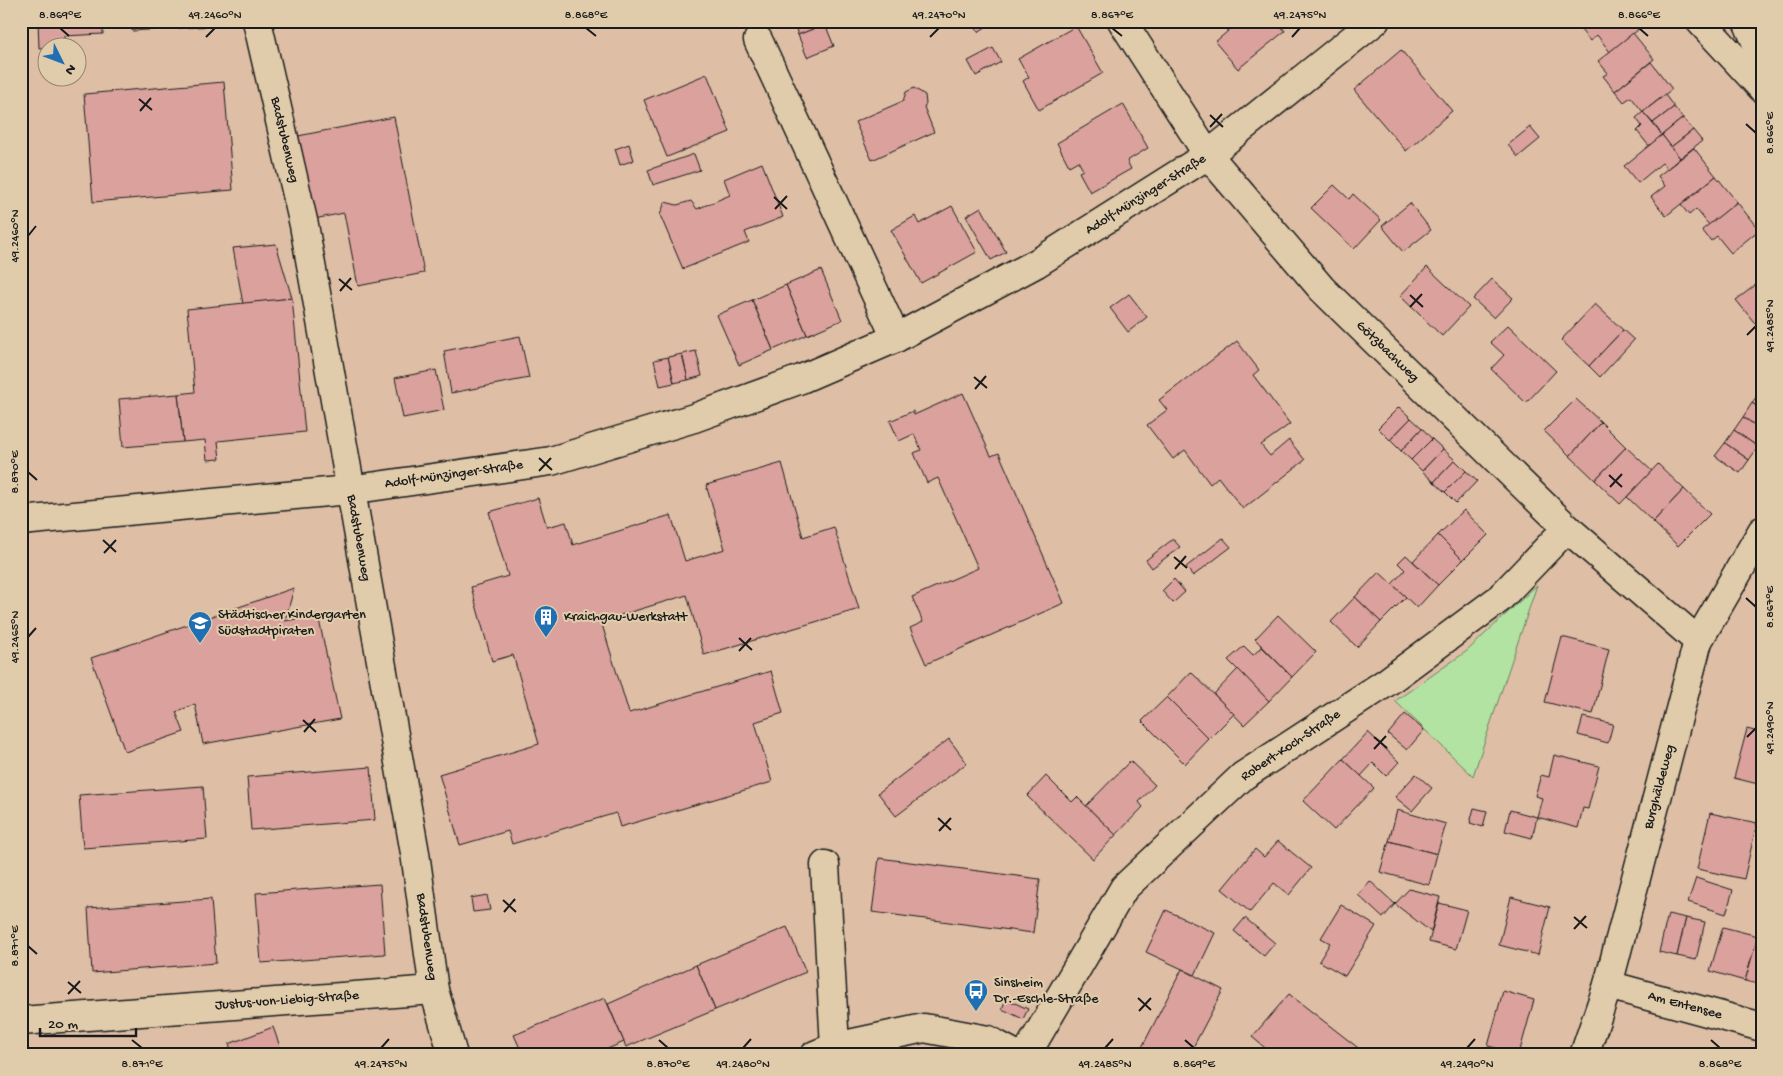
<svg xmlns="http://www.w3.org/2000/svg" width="1783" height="1076" font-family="'Gochi Hand',sans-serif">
  <rect width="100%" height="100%" fill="#debfa6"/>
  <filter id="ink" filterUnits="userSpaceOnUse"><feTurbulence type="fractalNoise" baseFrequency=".02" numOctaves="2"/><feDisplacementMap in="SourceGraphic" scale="10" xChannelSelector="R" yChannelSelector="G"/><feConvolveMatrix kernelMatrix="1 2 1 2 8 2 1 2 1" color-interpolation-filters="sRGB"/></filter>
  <g filter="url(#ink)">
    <path fill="#b2e3a2" stroke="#67805f" d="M1537,585L1473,776L1395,701L1467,651Z"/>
    <g fill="#dba19c" stroke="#1c1c1c">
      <path d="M38,21H103V34L64,36V47L39,48Z"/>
      <path d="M132,21H211L212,26L132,31Z"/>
      <path d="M793,21H833L798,35Z"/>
      <path d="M972,21H995L978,32Z"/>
      <path d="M1240,21H1277L1285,31L1238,69L1215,42Z"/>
      <path d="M1631,21L1638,30L1610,52L1597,35L1590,41L1580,29L1590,21Z"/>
      <path d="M825,24L834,46L807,57L798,35Z"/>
      <path d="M1076,26L1103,73L1039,110L1023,81L1029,77L1018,59Z"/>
      <path d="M1633,33L1654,59L1615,91L1603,76L1608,73L1598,61Z"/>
      <path d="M993,48L1001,62L976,76L968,61Z"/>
      <path d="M1401,50L1452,111L1406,151L1354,90Z"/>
      <path d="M1651,62L1672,89L1643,112L1631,97L1624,102L1615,91Z"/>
      <path d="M707,74L730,132L667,157L644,100Z"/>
      <path d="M224,82L233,190L93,202L84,94Z"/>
      <path d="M914,88L925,95L926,104L924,107L934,132L872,160L855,122L903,101L906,92Z"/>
      <path d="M1665,95L1674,107L1653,123L1643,112Z"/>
      <path d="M1123,104L1148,148L1127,161L1131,169L1090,192L1079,172L1083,170L1078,161L1069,166L1057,143Z"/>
      <path d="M1674,107L1683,118L1662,135L1653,123Z"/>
      <path d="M1643,112L1662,135L1649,146L1637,131L1642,126L1636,118Z"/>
      <path d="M394,117L424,273L358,286L344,213L314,219L298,136Z"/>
      <path d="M1683,118L1693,130L1671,147L1662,135Z"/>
      <path d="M1530,127L1540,139L1518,157L1508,145Z"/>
      <path d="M1693,130L1702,141L1680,158L1671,147Z"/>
      <path d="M1662,135L1680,158L1667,169L1662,163L1638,183L1624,166Z"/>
      <path d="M629,144L634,160L620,165L615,149Z"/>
      <path d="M1694,148L1716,176L1666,216L1651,197L1665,186L1658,176Z"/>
      <path d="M694,154L700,170L653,185L648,170Z"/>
      <path d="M762,163L783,217L745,232L749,242L683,269L660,215L665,202L677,205L691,201L697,209L730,195L724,179Z"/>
      <path d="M1716,176L1737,202L1709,225L1696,209L1689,215L1681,205Z"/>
      <path d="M1334,185L1349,199L1353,194L1381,220L1354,249L1311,208Z"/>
      <path d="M1737,202L1759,230L1731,253L1717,236L1711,241L1702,230Z"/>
      <path d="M1410,203L1431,230L1403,252L1382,226Z"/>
      <path d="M952,206L977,252L921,283L891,230L915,216L919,224Z"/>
      <path d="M981,207L1006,252L991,260L966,216Z"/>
      <path d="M276,244L292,298L243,304L233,248Z"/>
      <path d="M1427,267L1469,307L1442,336L1400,296Z"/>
      <path d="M821,270L842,320L807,335L786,285Z"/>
      <path d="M1492,279L1513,298L1494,318L1473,299Z"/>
      <path d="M1762,280V323L1758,327L1736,300Z"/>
      <path d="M786,285L807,335L773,350L752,300Z"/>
      <path d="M1129,294L1147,317L1128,332L1110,308Z"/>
      <path d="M292,298L305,432L218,441L220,459L207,460L205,440L183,442L178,394L195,392L187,309Z"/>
      <path d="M752,300L773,350L739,365L717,315Z"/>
      <path d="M1595,304L1623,330L1589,366L1561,340Z"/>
      <path d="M1508,325L1556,371L1526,403L1491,369L1504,355L1490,342Z"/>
      <path d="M1623,330L1634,340L1600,377L1589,366Z"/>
      <path d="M520,336L529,378L451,393L444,351Z"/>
      <path d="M1237,341L1259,370L1253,375L1290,424L1261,445L1270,456L1289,440L1305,460L1243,509L1218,477L1210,484L1185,450L1173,459L1147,425L1167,410L1159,400Z"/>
      <path d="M696,351L702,376L688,380L682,354Z"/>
      <path d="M682,354L688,380L674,383L668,357Z"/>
      <path d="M668,357L674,383L660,386L654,360Z"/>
      <path d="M436,370L444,410L403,418L395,378Z"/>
      <path d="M1761,390L1762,391V410L1752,403Z"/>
      <path d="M963,393L991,456L999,453L1064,603L926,664L910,628L923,622L912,597L978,568L938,478L927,483L914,453L921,450L914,434L899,441L890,421L913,411L914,415Z"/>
      <path d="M178,394L183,442L123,447L119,399Z"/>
      <path d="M1576,399L1601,422L1570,456L1544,431Z"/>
      <path d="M1752,403L1762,410V430L1743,417Z"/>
      <path d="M1399,407L1411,418L1390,440L1378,428Z"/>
      <path d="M1743,417L1762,430V441L1758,447L1734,430Z"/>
      <path d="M1411,418L1422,428L1401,451L1390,440Z"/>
      <path d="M1601,422L1626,447L1595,480L1570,456Z"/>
      <path d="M1422,428L1432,439L1411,460L1401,451Z"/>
      <path d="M1734,430L1758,447L1749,460L1725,443Z"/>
      <path d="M1432,439L1443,449L1422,471L1411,460Z"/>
      <path d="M1725,443L1749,460L1740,473L1715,456Z"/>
      <path d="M1626,447L1652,471L1620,504L1595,480Z"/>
      <path d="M1443,449L1455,460L1434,482L1422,471Z"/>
      <path d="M1455,460L1466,471L1445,492L1434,482Z"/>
      <path d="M782,463L803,537L834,527L859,609L704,655L687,595L601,621L629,713L771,671L783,713L755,722L772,782L620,827L616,813L512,844L508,831L460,845L439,774L539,744L513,655L492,661L471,587L508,576L489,512L538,498L547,527L566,522L573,545L671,515L685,561L725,549L706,485Z"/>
      <path d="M1658,464L1684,489L1653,522L1627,497Z"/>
      <path d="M1466,471L1477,481L1456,503L1445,492Z"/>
      <path d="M1684,489L1710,514L1678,546L1653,522Z"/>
      <path d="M1464,510L1488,535L1463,560L1438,535Z"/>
      <path d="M1438,535L1463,560L1438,585L1413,561Z"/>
      <path d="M1223,538L1231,547L1193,576L1186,567Z"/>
      <path d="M1173,539L1180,547L1152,568L1146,560Z"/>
      <path d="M1406,555L1438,585L1417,608L1392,584L1405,570L1398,563Z"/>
      <path d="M1379,572L1406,597L1381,622L1355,597Z"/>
      <path d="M1174,579L1185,592L1173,603L1162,591Z"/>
      <path d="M294,588L285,621L318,615L340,719L203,744L195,704L176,712L184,732L125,752L91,658Z"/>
      <path d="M1355,597L1381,622L1357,647L1331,622Z"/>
      <path d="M1278,615L1316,652L1292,677L1255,639Z"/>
      <path d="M1562,637L1609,649L1593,714L1545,702Z"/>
      <path d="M1244,646L1253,655L1262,647L1292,677L1269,701L1228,660Z"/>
      <path d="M1238,669L1269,701L1244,725L1214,694Z"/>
      <path d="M1191,672L1234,714L1209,739L1167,697Z"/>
      <path d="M1167,697L1209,739L1185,764L1142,721Z"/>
      <path d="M1405,714L1424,730L1407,750L1388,734Z"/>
      <path d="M1583,717L1613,724L1608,743L1578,735Z"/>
      <path d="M1747,729L1762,733V785L1734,778Z"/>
      <path d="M1368,732L1399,762L1386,776L1373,763L1361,776L1343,759Z"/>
      <path d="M949,739L967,763L896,816L878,793Z"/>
      <path d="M1554,755L1599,766L1588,809L1583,808L1578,828L1537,817L1542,798L1535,796L1541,775L1549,777Z"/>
      <path d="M1343,759L1374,788L1334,830L1303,801Z"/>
      <path d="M1130,761L1155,785L1139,802L1143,807L1116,835L1086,806Z"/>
      <path d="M371,767L375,820L251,830L247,777Z"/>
      <path d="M1416,774L1432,788L1412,811L1395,797Z"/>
      <path d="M1046,776L1072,802L1077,797L1116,835L1093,859L1027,796Z"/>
      <path d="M203,786L207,839L83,848L79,795Z"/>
      <path d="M1474,808L1487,811L1483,827L1470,823Z"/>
      <path d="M1397,810L1446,824L1437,854L1389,841Z"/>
      <path d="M1510,810L1537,817L1532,838L1505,831Z"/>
      <path d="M1710,813L1757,823L1744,879L1697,869Z"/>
      <path d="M1278,841L1311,868L1289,895L1274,883L1250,912L1222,889L1255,849L1264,857Z"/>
      <path d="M1389,841L1437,854L1429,885L1380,872Z"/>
      <path d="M879,858L1040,879L1033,933L872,912Z"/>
      <path d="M1696,878L1733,890L1726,914L1688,902Z"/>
      <path d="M1370,881L1395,904L1383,918L1358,895Z"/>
      <path d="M380,884L385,954L261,963L256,893Z"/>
      <path d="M1409,889L1440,897L1431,932L1395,904Z"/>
      <path d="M487,895L490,910L473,912L471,898Z"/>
      <path d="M1511,897L1550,907L1538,955L1499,945Z"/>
      <path d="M211,899L216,963L92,973L88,908Z"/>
      <path d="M1439,903L1467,910L1456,949L1429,942Z"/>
      <path d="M1341,905L1376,926L1345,976L1319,961L1330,943L1321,938Z"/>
      <path d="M1166,910L1215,933L1195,975L1146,952Z"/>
      <path d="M1668,914L1686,918L1677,956L1659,952Z"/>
      <path d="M1245,918L1275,943L1264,956L1234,931Z"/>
      <path d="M1686,918L1705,922L1696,960L1677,956Z"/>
      <path d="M787,927L806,972L715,1010L696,965Z"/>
      <path d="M1723,927L1758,936L1745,981L1710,971Z"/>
      <path d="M1758,936L1762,937V985L1745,981Z"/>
      <path d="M696,965L715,1010L626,1047L608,1004Z"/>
      <path d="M1182,969L1223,990L1189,1055H1138Z"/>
      <path d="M1503,991L1534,1000L1519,1054L1488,1046Z"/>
      <path d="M1289,994L1366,1054V1055H1280L1274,1050L1270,1052L1252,1037Z"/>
      <path d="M605,998L624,1042L593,1055H523L514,1035Z"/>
      <path d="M1006,999L1028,1009L1023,1019L1002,1009Z"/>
      <path d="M273,1027L283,1055H233L229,1044Z"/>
    </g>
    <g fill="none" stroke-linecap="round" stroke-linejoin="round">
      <g stroke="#1c1c1c" stroke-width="31">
        <g id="minor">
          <path d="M257,21L304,225L415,853L434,990L453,1055"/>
          <path d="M1122,21L1208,155L1322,289L1567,528L1698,641"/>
          <path d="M1700,21L1762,88"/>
          <path d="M1747,21L1762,55"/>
          <path d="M758,40L896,338"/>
          <path d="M21,521L349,490L551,461L694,418L801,379L896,338L1037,263L1208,155L1375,21"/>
          <path d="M825,865L835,1047"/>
          <path d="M1608,985L1762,1027"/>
          <path d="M21,1021L434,990"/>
          <path d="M815,1055L835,1047L924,1028L988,1040L1016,1055"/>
          <path d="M1026,1055L1124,888L1243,776L1387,682L1499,599L1567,528"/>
          <path d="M1584,1055L1608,985L1698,641L1762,531"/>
        </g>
      </g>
      <use href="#minor" stroke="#e0ccaa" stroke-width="28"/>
    </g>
  </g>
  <path fill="none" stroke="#1c1c1c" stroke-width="2" d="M60,28L69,36M586,28L596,36M1112,28L1122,36M1639,28L1648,36M206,37L215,28M930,37L939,28M1292,37L1300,28M139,99L152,110M140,111L151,98M1210,115L1223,127M1746,124L1756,133M1210,127L1222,114M774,197L787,209M775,209L787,196M28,236L36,226M339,279L352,290M340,291L351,278M1410,295L1423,307M1410,307L1422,294M1747,335L1756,326M974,377L987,388M975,389L986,376M539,458L552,470M539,471L551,458M28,472L37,480M1609,475L1622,487M1610,487L1622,474M103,540L116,552M104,553L116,540M1174,557L1187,568M1175,569L1186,556M1746,598L1756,607M28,637L36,628M739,638L752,650M739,651L751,638M303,720L316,732M304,732L315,719M1374,737L1387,748M1747,737L1756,728M1374,749L1386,736M938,818L951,830M939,831L951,818M503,900L516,912M504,912L515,899M1574,917L1587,928M1574,929L1586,916M28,946L37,954M68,982L81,993M68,994L80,981M1138,998L1151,1010M1139,1011L1151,998M132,1040L142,1048M659,1040L668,1048M1185,1040L1194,1048M1711,1040L1720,1048M381,1048L389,1039M743,1048L751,1039M1105,1048L1113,1039M1467,1048L1475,1039"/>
  <defs>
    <g id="building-pin" transform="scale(1.25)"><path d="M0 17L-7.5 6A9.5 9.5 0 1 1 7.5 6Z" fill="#1f6fb2" stroke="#e0ccaa"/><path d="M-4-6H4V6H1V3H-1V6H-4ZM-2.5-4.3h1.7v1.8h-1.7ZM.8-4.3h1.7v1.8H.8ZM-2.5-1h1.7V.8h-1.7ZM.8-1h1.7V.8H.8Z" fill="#fff"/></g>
    <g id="school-pin" transform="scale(1.25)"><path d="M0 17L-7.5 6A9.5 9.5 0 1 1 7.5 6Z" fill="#1f6fb2" stroke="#e0ccaa"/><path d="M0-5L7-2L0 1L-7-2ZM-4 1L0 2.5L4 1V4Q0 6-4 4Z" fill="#fff"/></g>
    <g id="bus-pin" transform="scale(1.25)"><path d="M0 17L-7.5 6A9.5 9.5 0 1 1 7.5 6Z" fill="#1f6fb2" stroke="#e0ccaa"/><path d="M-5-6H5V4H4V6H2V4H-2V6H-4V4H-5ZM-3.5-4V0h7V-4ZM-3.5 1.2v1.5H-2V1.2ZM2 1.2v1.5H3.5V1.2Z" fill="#fff"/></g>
  </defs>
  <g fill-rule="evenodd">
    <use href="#building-pin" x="546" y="617"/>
    <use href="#school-pin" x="200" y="623"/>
    <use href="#bus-pin" x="976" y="991"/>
  </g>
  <g text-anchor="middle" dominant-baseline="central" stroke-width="4" stroke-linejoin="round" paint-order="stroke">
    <g font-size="14" fill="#1c1c1c" stroke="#e0ccaa">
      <text transform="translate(284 140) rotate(77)">Badstubenweg</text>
      <text transform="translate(1146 195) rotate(-32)">Adolf-Münzinger-Straße</text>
      <text transform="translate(1387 352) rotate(44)">Götzbachweg</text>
      <text transform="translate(454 475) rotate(-8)">Adolf-Münzinger-Straße</text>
      <text transform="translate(358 538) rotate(80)">Badstubenweg</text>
      <text transform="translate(1291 746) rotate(-34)">Robert-Koch-Straße</text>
      <text transform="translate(1660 787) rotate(-75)">Burghäldeweg</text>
      <text transform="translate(426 937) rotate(82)">Badstubenweg</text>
      <text transform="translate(287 1001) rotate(-4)">Justus-von-Liebig-Straße</text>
      <text transform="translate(1685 1006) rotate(15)">Am Entensee</text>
    </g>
    <g font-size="14" fill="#1c1c1c" stroke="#e0ccaa" text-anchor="start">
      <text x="218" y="615">Städtischer Kindergarten<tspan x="218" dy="16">Südstadtpiraten</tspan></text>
      <text x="564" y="617">Kraichgau-Werkstatt</text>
      <text x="994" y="983">Sinsheim<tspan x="994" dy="16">Dr.-Eschle-Straße</tspan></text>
    </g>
  </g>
  <rect width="1783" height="1076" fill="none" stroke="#e0ccaa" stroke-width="55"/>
  <g transform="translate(62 62) rotate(132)"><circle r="24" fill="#e0ccaa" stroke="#928671"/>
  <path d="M0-4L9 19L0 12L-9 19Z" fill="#1f6fb2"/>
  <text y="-8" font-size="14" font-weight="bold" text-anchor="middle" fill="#1c1c1c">N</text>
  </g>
  <path d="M40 1028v8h96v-8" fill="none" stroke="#1c1c1c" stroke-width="2.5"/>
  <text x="48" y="1028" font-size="15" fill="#1c1c1c" stroke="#e0ccaa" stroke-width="4" paint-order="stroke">20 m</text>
  <rect x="28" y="28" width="1728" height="1020" fill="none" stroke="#1c1c1c" stroke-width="2"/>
  <g font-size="12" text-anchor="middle" fill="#1c1c1c">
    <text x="60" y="18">8.869°E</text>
    <text x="215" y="18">49.2460°N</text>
    <text x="586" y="18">8.868°E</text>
    <text x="939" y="18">49.2470°N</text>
    <text x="1112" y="18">8.867°E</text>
    <text x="1300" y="18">49.2475°N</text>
    <text x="1639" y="18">8.866°E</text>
    <text transform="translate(1769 133) rotate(-90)" y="4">8.866°E</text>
    <text transform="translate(14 236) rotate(-90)" y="4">49.2460°N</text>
    <text transform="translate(1769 326) rotate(-90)" y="4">49.2485°N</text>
    <text transform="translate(14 472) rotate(-90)" y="4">8.870°E</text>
    <text transform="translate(1769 607) rotate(-90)" y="4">8.867°E</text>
    <text transform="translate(14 637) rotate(-90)" y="4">49.2465°N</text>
    <text transform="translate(1769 728) rotate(-90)" y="4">49.2490°N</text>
    <text transform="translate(14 946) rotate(-90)" y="4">8.871°E</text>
    <text x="142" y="1067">8.871°E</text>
    <text x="381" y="1067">49.2475°N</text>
    <text x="668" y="1067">8.870°E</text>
    <text x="743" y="1067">49.2480°N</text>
    <text x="1105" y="1067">49.2485°N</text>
    <text x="1194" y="1067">8.869°E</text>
    <text x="1467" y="1067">49.2490°N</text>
    <text x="1720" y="1067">8.868°E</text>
  </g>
</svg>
